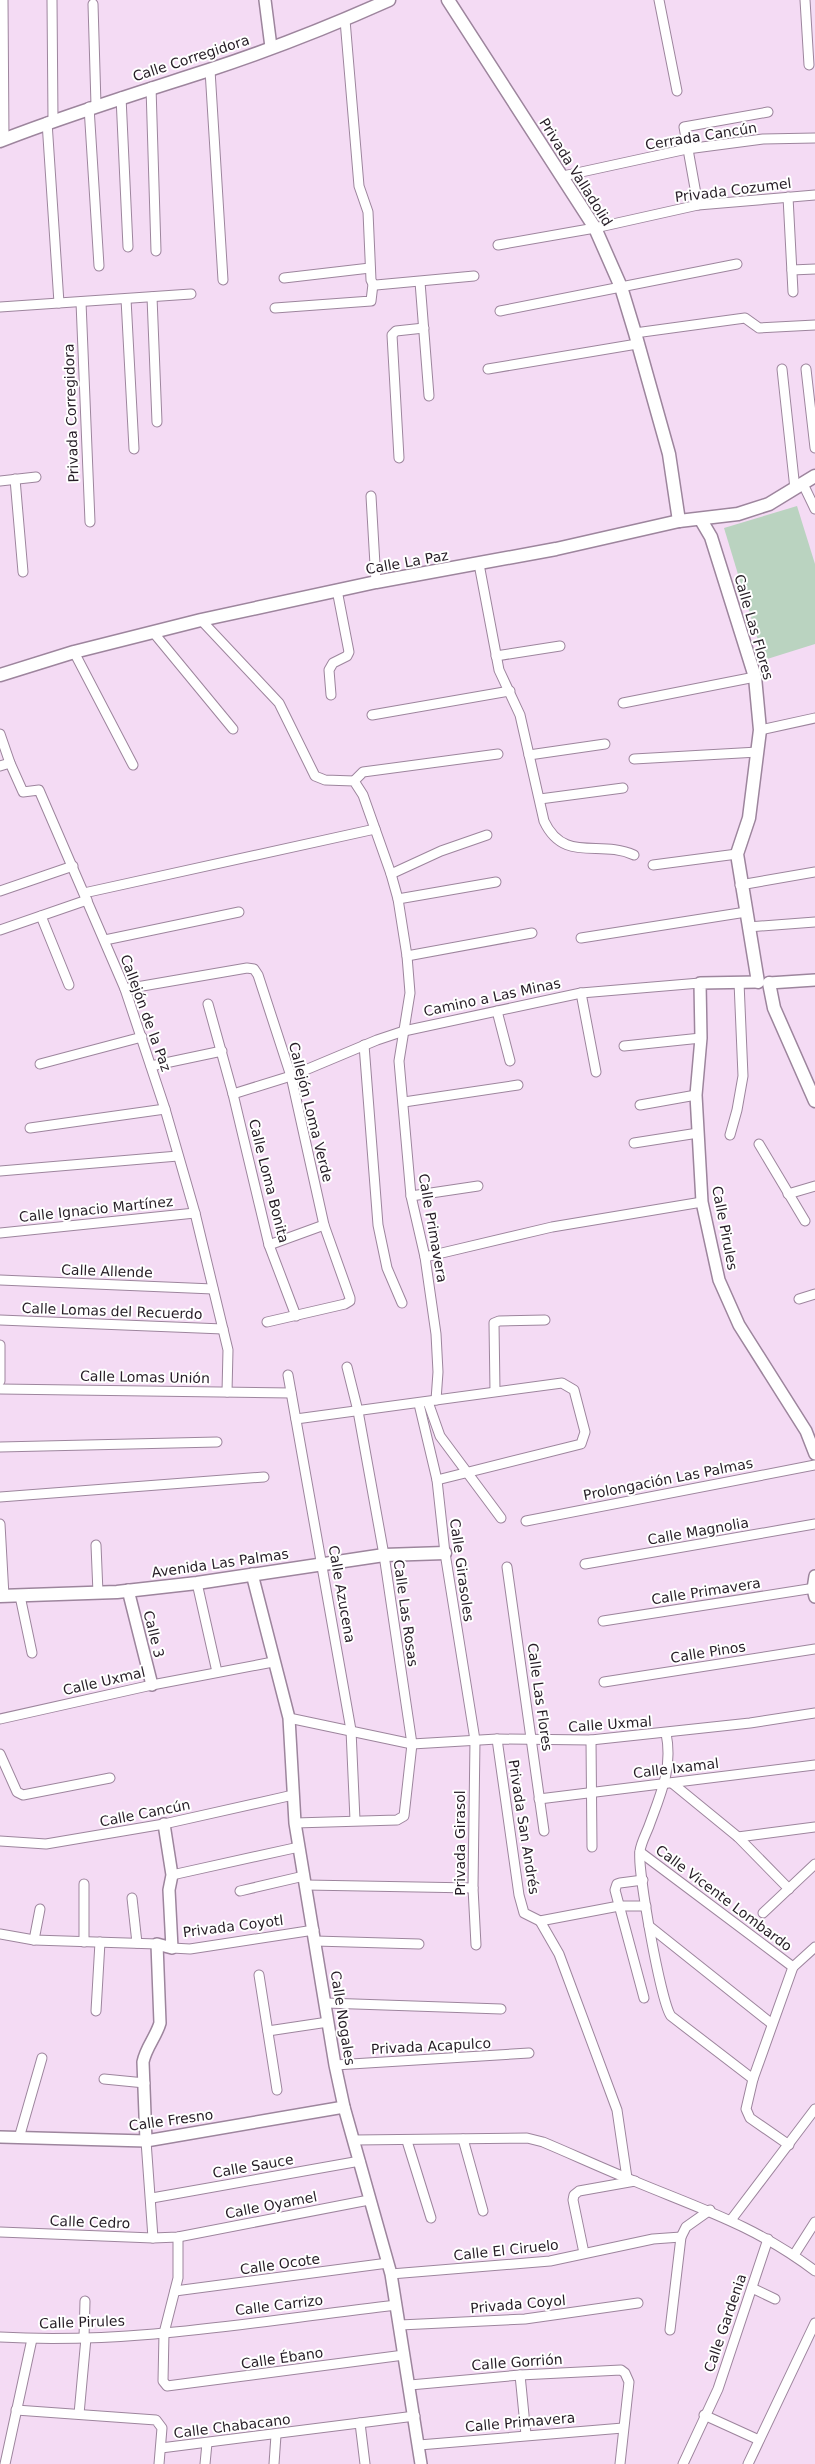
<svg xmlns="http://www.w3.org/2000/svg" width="815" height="2464" font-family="'DejaVu Sans',sans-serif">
  <rect width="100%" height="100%" fill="#f4dbf4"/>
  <path fill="#bad3c0" d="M797,506L815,564V644L764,660L724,528Z"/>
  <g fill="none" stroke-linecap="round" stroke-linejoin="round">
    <g stroke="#9d859d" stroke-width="11">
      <g id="minor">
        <path d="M3,0L4,139"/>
        <path d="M52,0L53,119"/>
        <path d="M659,0L677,91"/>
        <path d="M805,0L809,65"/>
        <path d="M93,4L96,105"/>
        <path d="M210,70L223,280"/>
        <path d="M151,87L156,251"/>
        <path d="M121,97L128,247"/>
        <path d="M89,107L99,266"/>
        <path d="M47,122L59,303"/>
        <path d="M563,176L687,149L763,139L815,138"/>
        <path d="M788,197L793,292"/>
        <path d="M698,205L684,127L768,112"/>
        <path d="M498,245L595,228L698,205L815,195"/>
        <path d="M792,270L815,269"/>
        <path d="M284,278L370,268"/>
        <path d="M420,282L429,396"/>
        <path d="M373,284L376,285L474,276"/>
        <path d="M152,297L157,422"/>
        <path d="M126,299L134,449"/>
        <path d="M81,302L90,522"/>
        <path d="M0,307L191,294"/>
        <path d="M275,308L371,301L373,284L371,280L368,212L359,186L345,20"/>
        <path d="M500,311L737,264"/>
        <path d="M635,333L745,318L759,328L815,325"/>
        <path d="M488,369L637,344"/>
        <path d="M782,369L795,489"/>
        <path d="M806,369L815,448"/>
        <path d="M399,458L392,335L396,331L424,328"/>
        <path d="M15,479L23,572"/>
        <path d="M0,481L36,477"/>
        <path d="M803,484L815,509"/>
        <path d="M371,496L376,582"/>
        <path d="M479,564L499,670L520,715L544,821C564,864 600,839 634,855"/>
        <path d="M201,620L279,703L315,776L325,780L354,781L363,795L391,874L398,899L407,956L410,993L399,1061L411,1196L425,1257L436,1334L438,1372L436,1400"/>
        <path d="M153,632L233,729"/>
        <path d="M74,652L133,765"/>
        <path d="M496,656L560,646"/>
        <path d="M331,695L329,670L333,663L347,656L349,652L337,590"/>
        <path d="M623,703L755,677"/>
        <path d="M372,715L510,691"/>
        <path d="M760,730L815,718"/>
        <path d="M0,734L10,763L23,792L39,790L125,989L165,1109L195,1213L228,1350L227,1392"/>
        <path d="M529,755L605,744"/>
        <path d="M634,759L758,752"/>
        <path d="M0,766L10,763"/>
        <path d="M354,781L363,772L498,754"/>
        <path d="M540,799L623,788"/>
        <path d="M653,865L737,854"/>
        <path d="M391,874L441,851L487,835"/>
        <path d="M740,885L815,872"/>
        <path d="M0,891L73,866"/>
        <path d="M84,893L375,829"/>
        <path d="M398,899L496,882"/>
        <path d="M41,916L69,985"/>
        <path d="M748,927L815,922"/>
        <path d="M0,930L87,900"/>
        <path d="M581,938L746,912"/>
        <path d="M105,940L239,912"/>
        <path d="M407,956L532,933"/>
        <path d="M125,989L247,968L254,969L258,975L291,1076L324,1225L350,1298V1301L345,1304L267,1322"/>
        <path d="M581,993L596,1072"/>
        <path d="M208,1004L233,1094L269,1245L296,1316"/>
        <path d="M497,1011L510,1061"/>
        <path d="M364,1045L378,1225L387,1268L402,1303"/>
        <path d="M624,1046L701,1038"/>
        <path d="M40,1064L142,1037"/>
        <path d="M151,1066L222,1051"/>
        <path d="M233,1094L291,1076L377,1040L404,1031L581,993L700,983"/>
        <path d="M404,1102L518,1085"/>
        <path d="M640,1105L696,1095"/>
        <path d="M30,1128L165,1109"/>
        <path d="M730,1135L737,1110L743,1076L739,982"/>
        <path d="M634,1143L698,1133"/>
        <path d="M759,1144L805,1221"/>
        <path d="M0,1171L178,1156"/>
        <path d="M788,1194L815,1186"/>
        <path d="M411,1196L478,1186"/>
        <path d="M0,1233L195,1213"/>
        <path d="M269,1245L324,1225"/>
        <path d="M425,1257L552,1227L702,1202"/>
        <path d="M0,1280L213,1289"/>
        <path d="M799,1299L815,1294"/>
        <path d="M0,1320L223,1329"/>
        <path d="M0,1345V1381"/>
        <path d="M288,1375L351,1730L355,1820"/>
        <path d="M0,1389L291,1393"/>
        <path d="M495,1391L494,1323L499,1321L545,1320"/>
        <path d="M428,1402L440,1436L501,1518"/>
        <path d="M419,1404L437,1480L445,1553L475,1740L473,1888L476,1945"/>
        <path d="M296,1419L562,1383L574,1390L585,1432L581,1444L437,1480"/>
        <path d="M0,1447L217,1442"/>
        <path d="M0,1497L264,1477"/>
        <path d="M526,1521L815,1465"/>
        <path d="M0,1524L4,1596"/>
        <path d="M96,1545L98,1593"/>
        <path d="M585,1564L815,1524"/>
        <path d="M507,1567L544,1831"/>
        <path d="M197,1583L217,1672"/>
        <path d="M20,1596L32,1653"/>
        <path d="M603,1621L815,1588"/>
        <path d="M604,1682L815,1649"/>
        <path d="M289,1718L412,1744L497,1739L591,1740L750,1723L815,1713"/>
        <path d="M0,1719L152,1685L273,1662"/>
        <path d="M666,1733C673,1768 661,1793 649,1826C646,1834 641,1843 640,1851C637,1869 661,2003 671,2016L753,2079"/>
        <path d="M497,1739L519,1895L524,1913L540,1921L619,1906H646"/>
        <path d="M591,1740L592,1847"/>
        <path d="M0,1754L17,1792L23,1795L110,1778"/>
        <path d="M672,1783L738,1837L789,1889"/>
        <path d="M539,1799L815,1765"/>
        <path d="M295,1823L397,1820L404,1816L412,1744L384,1555L358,1411L347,1367"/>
        <path d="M738,1837L815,1827"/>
        <path d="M0,1841L46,1844L164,1824L293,1795"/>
        <path d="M640,1852L793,1967"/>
        <path d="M172,1875L299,1847"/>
        <path d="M643,1880L620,1883L617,1884L615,1890L644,1998"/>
        <path d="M84,1884V1942"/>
        <path d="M306,1885L473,1888"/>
        <path d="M240,1891L304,1876"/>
        <path d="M132,1898L137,1943"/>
        <path d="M763,1913L815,1864"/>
        <path d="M540,1921L559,1954L617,2110L627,2178"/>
        <path d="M649,1926L772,2024"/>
        <path d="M0,1934L34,1940L157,1944"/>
        <path d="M34,1940L40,1909"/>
        <path d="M315,1941L419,1944"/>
        <path d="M172,1948L190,1949L314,1930"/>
        <path d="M259,1975L277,2090"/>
        <path d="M326,2003L501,2009"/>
        <path d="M96,2011L100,1942"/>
        <path d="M268,2031L328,2022"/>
        <path d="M335,2065L529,2053"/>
        <path d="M104,2079L145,2083"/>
        <path d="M19,2138L42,2058"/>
        <path d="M463,2139L483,2211"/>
        <path d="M355,2140L527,2138L543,2142C574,2155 604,2169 634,2181C701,2209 756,2226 815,2271"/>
        <path d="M146,2141L153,2238"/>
        <path d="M407,2141L431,2218"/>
        <path d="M789,2145L750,2118L746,2109L753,2079L793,1967L815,1947"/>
        <path d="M152,2198L360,2161"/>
        <path d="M731,2220L815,2109"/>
        <path d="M0,2232L153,2238L178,2237L369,2200"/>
        <path d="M178,2237V2278L164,2333L163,2381L167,2386L404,2355"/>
        <path d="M584,2253L573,2200L574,2195L579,2191L635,2181"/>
        <path d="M794,2255L815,2222"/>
        <path d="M391,2274L550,2261L653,2239L681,2237"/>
        <path d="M752,2288L775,2299"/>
        <path d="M175,2291L388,2263"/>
        <path d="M400,2325L525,2319L638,2303"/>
        <path d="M670,2330L681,2237L686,2227L710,2210"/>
        <path d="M0,2337C132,2345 266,2320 396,2305"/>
        <path d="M84,2338L85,2301"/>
        <path d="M520,2375L526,2435"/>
        <path d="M410,2385L520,2375L621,2370L625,2373L629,2382L620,2464"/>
        <path d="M16,2410L156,2420L162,2428L159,2464"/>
        <path d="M79,2414L86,2338"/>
        <path d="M704,2415L759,2440"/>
        <path d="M360,2423L365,2464"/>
        <path d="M419,2445L623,2428"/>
        <path d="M161,2448L415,2416"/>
        <path d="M5,2464L32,2339"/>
        <path d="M205,2464L207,2443"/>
        <path d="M274,2464L276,2435"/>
        <path d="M683,2464L718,2389L768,2239"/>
        <path d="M748,2464L815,2323"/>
      </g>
    </g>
    <g stroke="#9d859d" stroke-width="14">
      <g id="tertiary">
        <path d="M265,0L271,47"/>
        <path d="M758,982L700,983L701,1038L696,1095L702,1202L719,1280L739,1325L806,1431L815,1454"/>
        <path d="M769,983L815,980"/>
        <path d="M252,1574L289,1718L295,1823L335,2065L344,2107L391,2274L421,2464"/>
        <path d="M815,1576L813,1589L815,1597"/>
        <path d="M128,1590L152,1685"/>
        <path d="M0,2137L146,2141L344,2107"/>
        <path d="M146,2141L143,2062C146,2047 156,2037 160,2023L157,1944L172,1948L169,1890L172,1875L164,1824"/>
      </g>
    </g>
    <g stroke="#9d859d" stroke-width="15">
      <g id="secondary">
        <path d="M448,0L595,228L621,287L635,333L669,454L679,521"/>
        <path d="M0,141C69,114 138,93 209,70C270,50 331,26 389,0"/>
        <path d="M701,520L711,537L755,677L760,730L749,818L737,854L758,982"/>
        <path d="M0,675L74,652L201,620L376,582L556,549L679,521L738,514L769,504L815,476"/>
        <path d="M769,983L774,1008L815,1101"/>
        <path d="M0,1596L117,1592L197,1583L384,1555L445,1553"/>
      </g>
    </g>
    <use href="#minor" stroke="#fff" stroke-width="9"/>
    <use href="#tertiary" stroke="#fff" stroke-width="11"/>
    <use href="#secondary" stroke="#fff" stroke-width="12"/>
  </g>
  <g text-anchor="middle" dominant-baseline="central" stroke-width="4" stroke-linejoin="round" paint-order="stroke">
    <g font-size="14" fill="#261d26" stroke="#fff">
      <text transform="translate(191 58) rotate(-18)">Calle Corregidora</text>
      <text transform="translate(701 136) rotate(-9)">Cerrada Cancún</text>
      <text transform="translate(576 172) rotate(58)">Privada Valladolid</text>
      <text transform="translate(733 190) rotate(-7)">Privada Cozumel</text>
      <text transform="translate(71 413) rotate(-92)">Privada Corregidora</text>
      <text transform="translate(407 562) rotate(-10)">Calle La Paz</text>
      <text transform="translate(754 627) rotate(74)">Calle Las Flores</text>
      <text transform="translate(492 997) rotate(-12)">Camino a Las Minas</text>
      <text transform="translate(146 1013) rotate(70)">Callejón de la Paz</text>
      <text transform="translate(311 1112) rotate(76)">Callejón Loma Verde</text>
      <text transform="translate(269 1181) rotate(76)">Calle Loma Bonita</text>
      <text transform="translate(96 1209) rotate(-6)">Calle Ignacio Martínez</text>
      <text transform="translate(433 1228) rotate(80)">Calle Primavera</text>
      <text transform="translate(725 1228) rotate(79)">Calle Pirules</text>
      <text transform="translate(107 1271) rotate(2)">Calle Allende</text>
      <text transform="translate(112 1311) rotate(2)">Calle Lomas del Recuerdo</text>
      <text transform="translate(145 1377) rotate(1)">Calle Lomas Unión</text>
      <text transform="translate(668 1479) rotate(-11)">Prolongación Las Palmas</text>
      <text transform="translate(698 1531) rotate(-10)">Calle Magnolia</text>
      <text transform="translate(220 1563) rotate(-8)">Avenida Las Palmas</text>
      <text transform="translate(462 1570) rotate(82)">Calle Girasoles</text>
      <text transform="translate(706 1591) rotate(-9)">Calle Primavera</text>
      <text transform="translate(342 1594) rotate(80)">Calle Azucena</text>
      <text transform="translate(406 1613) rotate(82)">Calle Las Rosas</text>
      <text transform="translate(154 1634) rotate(76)">Calle 3</text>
      <text transform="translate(708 1652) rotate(-9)">Calle Pinos</text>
      <text transform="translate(104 1681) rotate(-13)">Calle Uxmal</text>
      <text transform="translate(540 1697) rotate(82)">Calle Las Flores</text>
      <text transform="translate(610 1724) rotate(-4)">Calle Uxmal</text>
      <text transform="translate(676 1768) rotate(-7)">Calle Ixamal</text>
      <text transform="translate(145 1813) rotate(-11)">Calle Cancún</text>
      <text transform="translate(524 1827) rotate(81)">Privada San Andrés</text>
      <text transform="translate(460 1843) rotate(-90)">Privada Girasol</text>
      <text transform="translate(724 1898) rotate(37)">Calle Vicente Lombardo</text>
      <text transform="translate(233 1926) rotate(-7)">Privada Coyotl</text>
      <text transform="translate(343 2018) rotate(81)">Calle Nogales</text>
      <text transform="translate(431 2046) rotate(-3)">Privada Acapulco</text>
      <text transform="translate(171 2120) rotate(-8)">Calle Fresno</text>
      <text transform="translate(253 2166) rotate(-10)">Calle Sauce</text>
      <text transform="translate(271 2205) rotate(-11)">Calle Oyamel</text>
      <text transform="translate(90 2222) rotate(2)">Calle Cedro</text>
      <text transform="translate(506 2250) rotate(-6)">Calle El Ciruelo</text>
      <text transform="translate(280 2264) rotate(-8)">Calle Ocote</text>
      <text transform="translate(518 2304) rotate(-5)">Privada Coyol</text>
      <text transform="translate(279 2305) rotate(-7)">Calle Carrizo</text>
      <text transform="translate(82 2322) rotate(-2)">Calle Pirules</text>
      <text transform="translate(725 2323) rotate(-71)">Calle Gardenia</text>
      <text transform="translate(282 2358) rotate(-8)">Calle Ébano</text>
      <text transform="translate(517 2362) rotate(-4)">Calle Gorrión</text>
      <text transform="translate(520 2422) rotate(-5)">Calle Primavera</text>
      <text transform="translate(232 2426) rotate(-7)">Calle Chabacano</text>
    </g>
  </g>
</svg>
